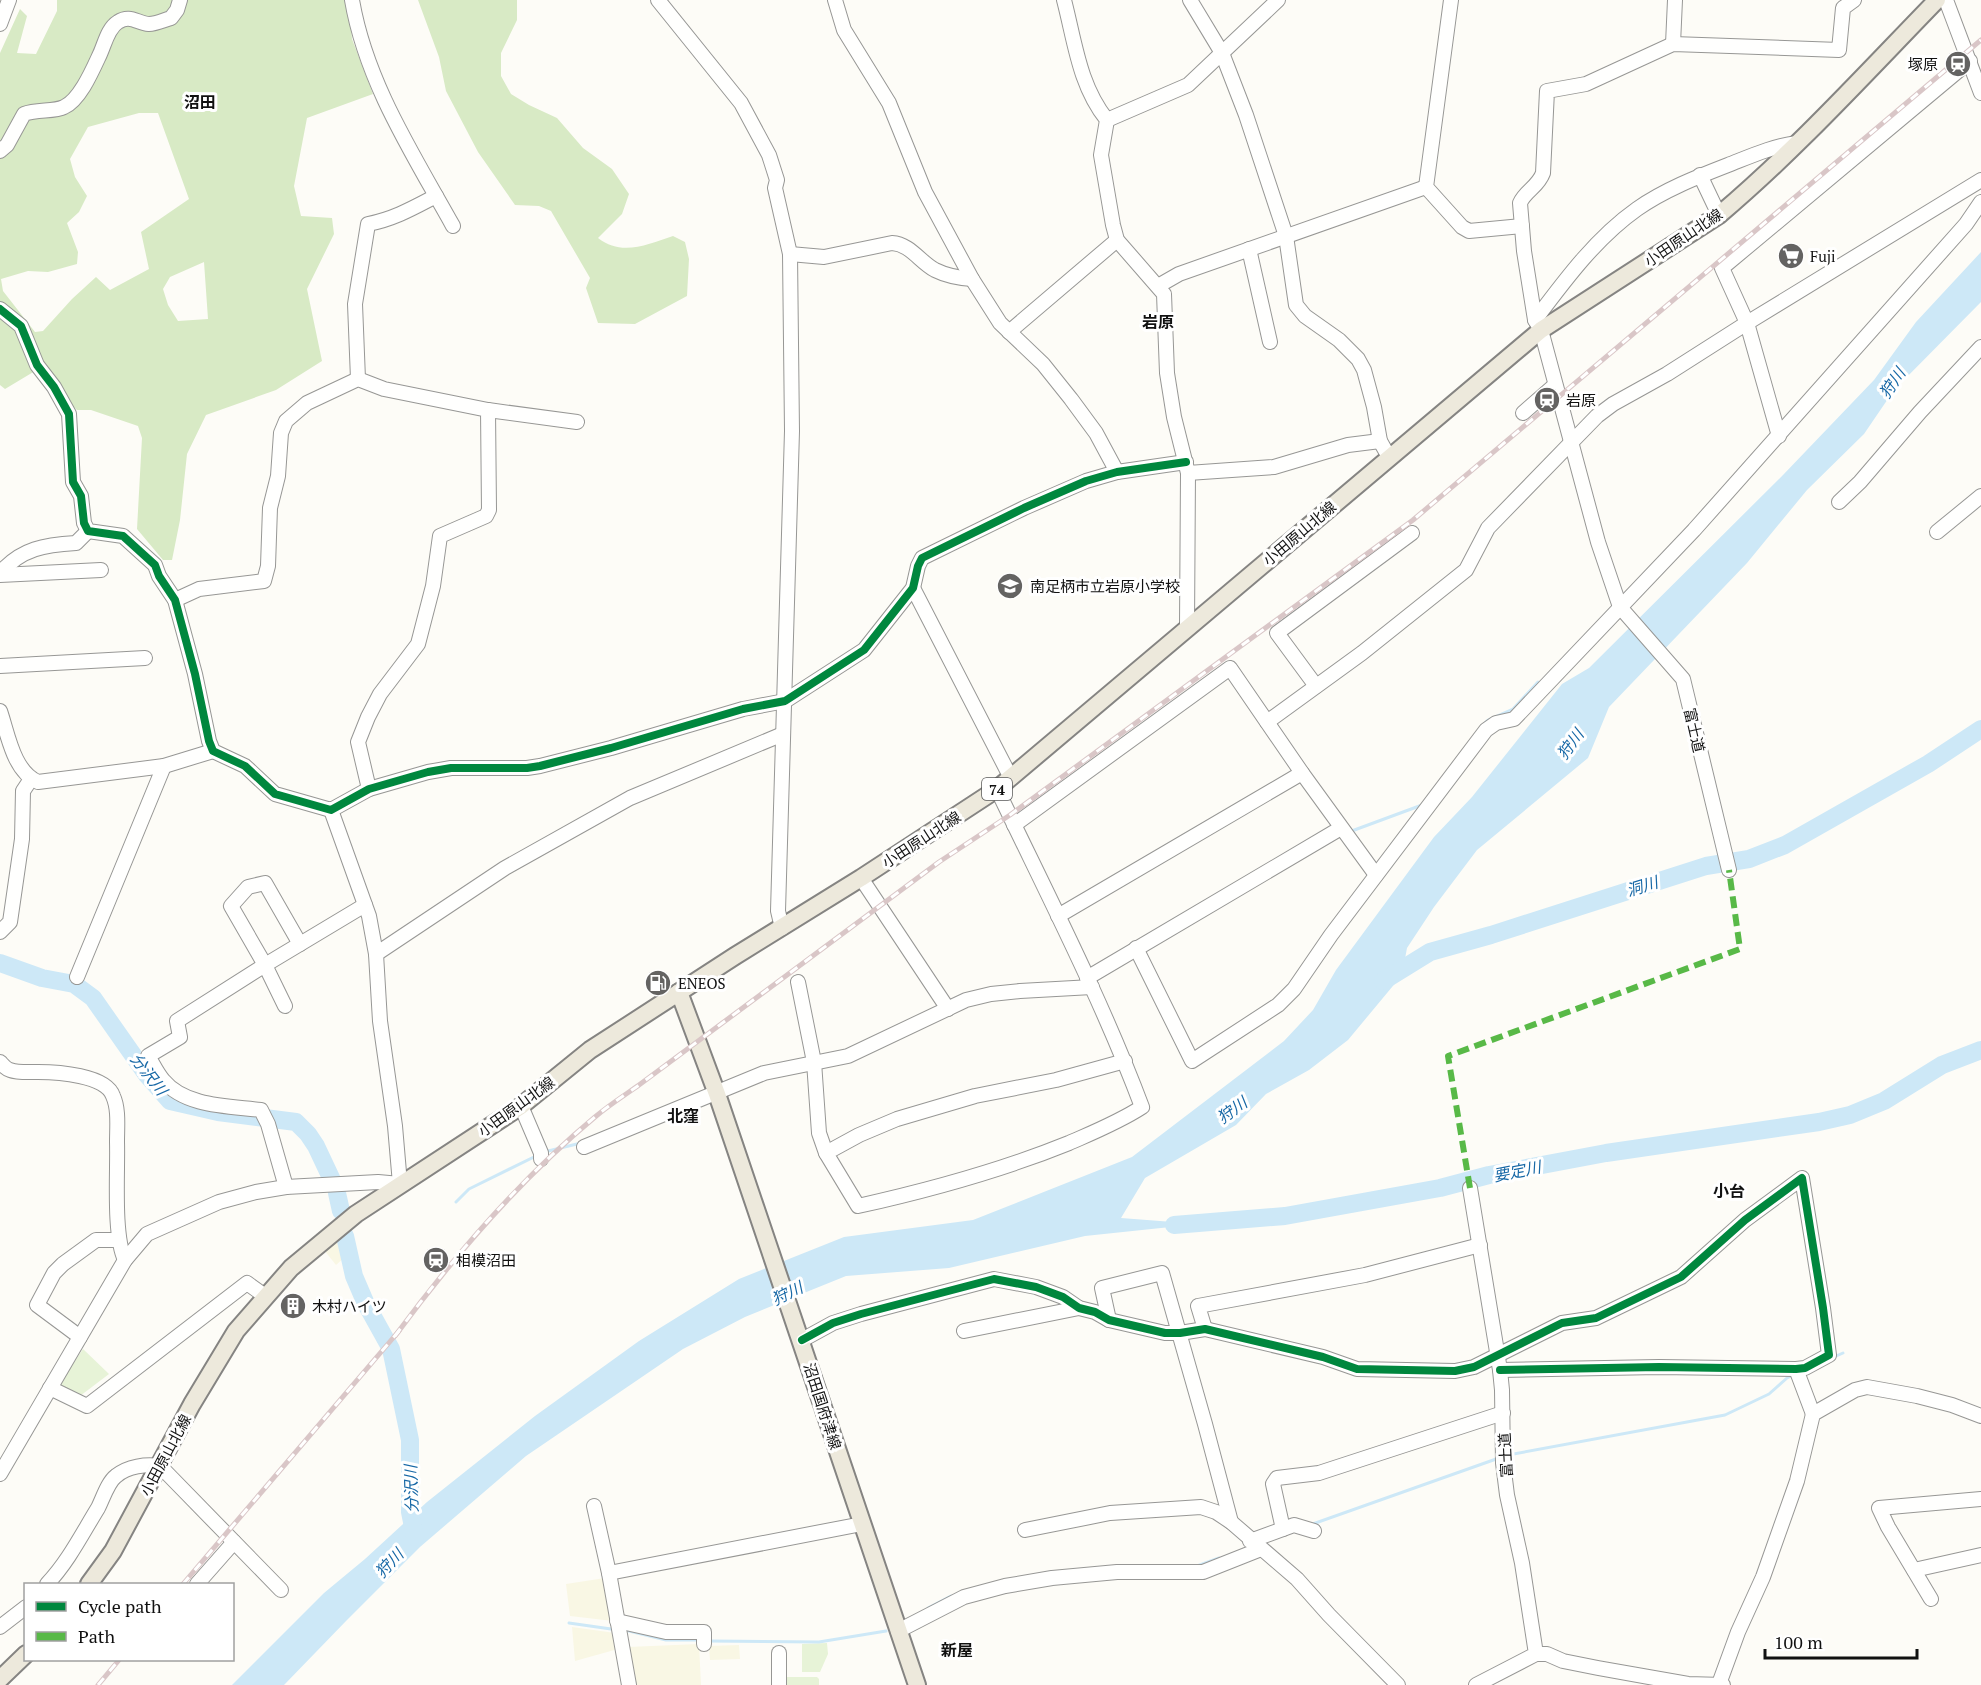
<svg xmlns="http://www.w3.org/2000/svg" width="1981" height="1685" font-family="'PT Serif','Noto Sans JP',serif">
  <rect width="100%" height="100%" fill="#fdfcf7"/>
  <g fill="#f9f7e4">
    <path d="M336,1239L346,1256L336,1265L324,1250Z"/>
    <path d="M605,1578L613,1621L570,1616L566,1584Z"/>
    <path d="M572,1627L615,1633L618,1649L575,1661Z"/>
    <path d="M699,1644L701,1685H635L628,1647Z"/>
    <path d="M739,1645L740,1659L710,1660L709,1646Z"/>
  </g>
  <g fill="#e7f3d7">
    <path d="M83,1349L109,1374L80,1396L59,1385Z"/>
    <path d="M827,1643L828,1654L820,1672H802V1644Z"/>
    <path d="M784,1677H817L819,1679V1685H784Z"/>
  </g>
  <g fill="#d8eac5" fill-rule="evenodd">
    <path d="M57,0H349L352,39L373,94L307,118L294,186L301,216L332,218L334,234L307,289L322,361L276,390L206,415L187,454L180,520L172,560H163L137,529L142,438L138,426L91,410H77L35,371L5,389L0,385V53L20,9L27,16L17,53L36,54L57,11ZM139,113H158L189,199L141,232L149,269L110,290L96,277L72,299L43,331L35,332L3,291L1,279L28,271L48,272L77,264L78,252L67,223L79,212L87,196L75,177L70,159L88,127ZM204,262L208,319L178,321L168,305L163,289L170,277Z"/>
    <path d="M418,0H517V20L501,53V76L511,94L529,105L557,118L583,148L612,169L629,194L622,214L598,238C622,257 648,244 673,236L685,242L689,259L687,296L635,324L598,323L586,288L590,278L551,211L539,206L515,205L478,152L446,91L439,57Z"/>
  </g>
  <path fill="#cde8f7" d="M1981,252V302L1894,390L1864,434L1807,490L1747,563L1609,707L1588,758L1477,850L1434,907L1407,948L1402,975L1348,1040L1309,1070L1266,1094L1236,1125L1145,1178L1121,1218L1199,1224L1085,1236L949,1268L846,1276L745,1317L683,1349L526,1456L420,1547L347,1620L284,1685H232L324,1593L365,1559L427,1502L535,1416L639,1341L739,1279L844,1237L973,1220L1132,1157L1284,1041L1313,1010L1336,970L1434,837L1472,797L1562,684L1589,668L1783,475L1874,380L1916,322Z"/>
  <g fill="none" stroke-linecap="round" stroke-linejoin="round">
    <g stroke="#cde8f7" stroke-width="3">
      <path d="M1484,724L1488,720L1513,709L1538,682"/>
      <path d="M1349,832L1422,805"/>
      <path d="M544,1152L581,1143"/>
      <path d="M456,1202L469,1189L538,1155"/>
      <path d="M1834,1357L1843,1353"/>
      <path d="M1508,1455L1725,1415L1769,1394L1787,1378L1795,1374"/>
      <path d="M1310,1525L1499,1458"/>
      <path d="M1197,1566L1219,1558"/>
      <path d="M928,1608L951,1596"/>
      <path d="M569,1623L611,1629"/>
      <path d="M625,1630L666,1640H699"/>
      <path d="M709,1641L819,1642L886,1631"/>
    </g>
    <g stroke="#cde8f7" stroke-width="18">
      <path d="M0,963L42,978L74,984L93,998L147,1075L170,1101L218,1112L296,1122L308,1134L316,1146L332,1180"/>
      <path d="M1383,981L1430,952L1491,935L1706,866L1749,859L1785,845L1928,764L1981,729"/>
      <path d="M337,1193L341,1211"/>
      <path d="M1174,1225L1285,1216L1440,1188L1489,1175L1606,1153L1819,1122L1850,1115L1884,1101L1942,1065L1981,1050"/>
      <path d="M345,1236L354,1276L366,1304L391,1349L410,1440V1512L415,1537"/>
    </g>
    <g stroke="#979795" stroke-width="16">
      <g id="minor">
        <path d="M352,0C366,82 413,154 453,226"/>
        <path d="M658,0L741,103L769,155L777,180L775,188L790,254L792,431L778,911L782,928"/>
        <path d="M835,0L844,30L889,103L925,192L972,279L1000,323L1043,364L1071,399L1096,433L1117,472"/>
        <path d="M1064,0C1075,42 1079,85 1107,120L1101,155L1113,225L1117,240L1164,294L1167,373L1174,417L1188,473L1187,627"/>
        <path d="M1190,0L1222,53L1246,115L1286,236L1296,305L1305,316L1339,340L1358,359L1364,370L1374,407L1380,441L1389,457"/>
        <path d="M1451,0L1426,187L1462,227L1469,231L1522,226"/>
        <path d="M1946,0L1981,93"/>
        <path d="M0,24L9,0"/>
        <path d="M1673,44L1675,0"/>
        <path d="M1107,120L1188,85L1278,0"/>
        <path d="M0,151L7,145L24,114C37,109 54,112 64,107C80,100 93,69 100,54C105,43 108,28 118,22C130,14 137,23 149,24C156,24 164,20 171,18L177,10L180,0"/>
        <path d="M1700,175L1719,215"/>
        <path d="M1249,249L1270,342"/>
        <path d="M790,254L824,257L892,243C910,244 920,262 935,270C947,276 958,278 972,279"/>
        <path d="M1158,286L1179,274L1426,187"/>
        <path d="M0,309L21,326L37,365L54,387L69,414L73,482L81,496L84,523L88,531L123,536L155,565L159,576L175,600L195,674L209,741L213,751L245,766L275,794L331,810L369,789L428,772L451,768H527L540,766L611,748L743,709L785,701L864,650L913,588L918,566L922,558L1024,508L1086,481L1117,472L1186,462"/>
        <path d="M1535,320C1565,280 1596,238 1637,209C1664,190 1697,177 1728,165C1751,156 1773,146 1797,143"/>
        <path d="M1009,332L1117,240"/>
        <path d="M358,379L355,304L368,224C394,219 413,208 436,196"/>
        <path d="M488,410L577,422"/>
        <path d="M1523,413L1555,385"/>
        <path d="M1779,436L1747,323L1722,268L1970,61"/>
        <path d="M1188,473L1274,467L1348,445L1380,441"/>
        <path d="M1839,502L1860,482L1920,412L1981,347"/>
        <path d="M1937,532L1981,496"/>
        <path d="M0,573C22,548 45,545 76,543L88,531"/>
        <path d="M0,575L101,570"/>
        <path d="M913,588L1011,778"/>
        <path d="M175,600L199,589L264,581L268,566L270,508L278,476L281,433L286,421L307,403L358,379L384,389L488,410L489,510L486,516L440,536L433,586L418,644L380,694L368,717L358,742L369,789"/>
        <path d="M0,666L145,658"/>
        <path d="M1316,686L1277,633L1412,533"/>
        <path d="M0,711C8,734 13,771 38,782L164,766L213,751"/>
        <path d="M1267,722L1362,653L1466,570L1488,528L1597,416L1613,404L1667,374L1747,323L1981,180"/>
        <path d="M997,789C1047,894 1101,998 1142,1107C1119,1122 1094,1132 1069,1143C1000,1171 930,1190 858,1206L826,1153L859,1135L897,1119L975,1096L1056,1080L1125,1061"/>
        <path d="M1014,825L1230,668L1302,773L1376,875"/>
        <path d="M1729,870L1683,679L1620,607L1598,542L1541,330L1535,320L1524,251L1520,203C1525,191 1538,187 1543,173L1547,91L1586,84L1673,44L1839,50L1843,8L1854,0"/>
        <path d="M861,878L948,1009"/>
        <path d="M1058,916L1302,773"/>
        <path d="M0,932L10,922L22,839L23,791L31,779"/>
        <path d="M1136,948L1192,1061L1278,1005L1294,989L1331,935L1486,730L1496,723L1514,719L1694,530L1966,224L1981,202"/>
        <path d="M376,954L505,868L630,798L783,734"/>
        <path d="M77,977L164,766"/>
        <path d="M1087,978L1341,828"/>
        <path d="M798,982L814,1062L819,1133L826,1153"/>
        <path d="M285,1006L265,965L231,906L248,887L265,883L300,944"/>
        <path d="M0,1062C3,1065 6,1069 10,1070C18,1073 30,1072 38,1072C57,1072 106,1075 113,1096C119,1109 117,1127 117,1142C118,1171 113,1235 125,1260"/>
        <path d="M521,1106L541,1153V1159"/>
        <path d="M584,1147L764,1073L848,1056L966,1000L991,994L1020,991L1092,987"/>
        <path d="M286,1187L268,1124L261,1110C229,1106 185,1107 163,1080C157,1073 153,1064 148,1056L180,1037L177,1021L265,965L365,905"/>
        <path d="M1470,1188L1500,1370L1502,1390L1503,1463L1507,1495L1522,1563L1536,1654L1476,1685"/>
        <path d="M1109,1320L1102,1288L1162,1273L1205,1424L1231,1522"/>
        <path d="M1205,1329L1198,1306L1365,1275L1480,1245"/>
        <path d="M964,1331L1079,1308"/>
        <path d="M80,1337L37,1305L54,1273L63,1264L96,1240H119"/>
        <path d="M802,1340L833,1323L861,1314L994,1279L1036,1287L1063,1297L1079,1308L1095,1312L1109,1320L1165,1333H1180L1205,1329L1323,1357L1357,1369L1455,1371L1474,1367L1562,1323L1596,1318L1681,1277L1745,1220L1802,1178L1823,1308L1829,1355L1805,1368L1796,1369L1659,1367L1500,1370"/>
        <path d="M1796,1369L1813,1414"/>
        <path d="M50,1388L87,1406L247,1283L265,1296"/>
        <path d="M0,1474L125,1260L147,1234L219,1202L256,1192L286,1187L378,1182L400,1184L395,1126L380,1021L376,954L369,916L331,810"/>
        <path d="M594,1506L609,1573L629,1685"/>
        <path d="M1283,1529L1273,1484L1277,1478L1319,1473L1503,1413"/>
        <path d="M1025,1530L1110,1513L1201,1507L1216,1512L1231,1522L1297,1579L1329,1615L1398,1685"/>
        <path d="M1250,1541L1294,1525L1314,1531"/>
        <path d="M1914,1570L1981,1555"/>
        <path d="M609,1573L862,1524"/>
        <path d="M47,1584C68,1562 82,1534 98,1508C103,1498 108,1482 116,1476C128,1466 146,1464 160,1466L281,1590"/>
        <path d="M197,1584L234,1542"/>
        <path d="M1931,1599L1888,1527L1879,1508L1981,1499"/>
        <path d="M617,1621L666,1632H704V1644"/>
        <path d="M0,1627L26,1607"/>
        <path d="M898,1631L964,1597L1005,1586L1052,1578L1117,1572H1203L1261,1549"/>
        <path d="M779,1653V1685"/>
        <path d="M1536,1654H1547L1563,1661L1598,1668L1688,1684L1723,1685"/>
        <path d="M1719,1684L1738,1632L1763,1577L1797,1481L1813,1414L1855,1390L1867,1387L1917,1396L1952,1405L1981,1416"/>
      </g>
    </g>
    <g stroke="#858482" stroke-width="20">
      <g id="major">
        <path d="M679,992L717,1094L917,1685"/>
        <path d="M89,1584L113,1551L192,1404L236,1331L291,1268L356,1214L521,1106L590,1050L735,956L861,878L997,789L1541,330L1719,215C1797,149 1866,73 1937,0"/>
        <path d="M0,1679L26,1654"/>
      </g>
    </g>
    <use href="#minor" stroke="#fffffe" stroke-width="14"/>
    <use href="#major" stroke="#ede9dc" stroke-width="16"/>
    <g stroke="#d9c6c7" stroke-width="5">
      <g id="rail">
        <path d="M395,1336C454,1256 518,1181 595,1117C609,1105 625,1095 639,1085L939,862L1010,815L1413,520L1981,40"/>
        <path d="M183,1584L399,1331"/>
        <path d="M98,1685L119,1660"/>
      </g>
    </g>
    <use href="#rail" stroke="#fff" stroke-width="3" stroke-dasharray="9" stroke-linecap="butt"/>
    <path stroke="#58b947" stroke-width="6" stroke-dasharray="12 6" stroke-linecap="butt" d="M1470,1188L1448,1056L1740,949L1729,870"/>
    <g stroke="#fff" stroke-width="11">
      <g id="cycleway">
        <path d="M0,309L21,326L37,365L54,387L69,414L73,482L81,496L84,523L88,531L123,536L155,565L159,576L175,600L195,674L209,741L213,751L245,766L275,794L331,810L369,789L428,772L451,768H527L540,766L611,748L743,709L785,701L864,650L913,588L918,566L922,558L1024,508L1086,481L1117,472L1186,462"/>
        <path d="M802,1340L833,1323L861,1314L994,1279L1036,1287L1063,1297L1079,1308L1095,1312L1109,1320L1165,1333H1180L1205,1329L1323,1357L1357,1369L1455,1371L1474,1367L1562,1323L1596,1318L1681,1277L1745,1220L1802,1178L1823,1308L1829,1355L1805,1368L1796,1369L1659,1367L1500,1370"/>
      </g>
    </g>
    <use href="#cycleway" stroke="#00873e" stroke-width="8"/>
  </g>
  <defs>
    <g id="station-disc" transform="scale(1.35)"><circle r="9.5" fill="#646362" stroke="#fff"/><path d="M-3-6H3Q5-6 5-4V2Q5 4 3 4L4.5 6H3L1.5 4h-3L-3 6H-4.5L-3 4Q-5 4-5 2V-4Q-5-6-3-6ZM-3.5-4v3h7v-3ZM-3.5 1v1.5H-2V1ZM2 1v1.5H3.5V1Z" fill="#fff"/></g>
    <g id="supermarket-disc" transform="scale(1.35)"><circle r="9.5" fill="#646362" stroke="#fff"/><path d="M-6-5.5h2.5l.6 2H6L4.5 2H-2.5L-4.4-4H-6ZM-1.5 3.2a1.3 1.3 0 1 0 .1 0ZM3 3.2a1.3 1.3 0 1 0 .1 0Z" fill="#fff"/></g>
    <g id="school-disc" transform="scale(1.35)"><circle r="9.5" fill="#646362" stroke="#fff"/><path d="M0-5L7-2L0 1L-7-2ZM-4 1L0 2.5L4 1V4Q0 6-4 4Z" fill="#fff"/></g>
    <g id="fuel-disc" transform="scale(1.35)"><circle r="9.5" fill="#646362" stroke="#fff"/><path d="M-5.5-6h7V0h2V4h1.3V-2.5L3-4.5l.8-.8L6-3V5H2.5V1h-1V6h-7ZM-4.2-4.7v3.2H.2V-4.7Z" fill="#fff"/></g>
    <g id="building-disc" transform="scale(1.35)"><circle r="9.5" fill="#646362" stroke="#fff"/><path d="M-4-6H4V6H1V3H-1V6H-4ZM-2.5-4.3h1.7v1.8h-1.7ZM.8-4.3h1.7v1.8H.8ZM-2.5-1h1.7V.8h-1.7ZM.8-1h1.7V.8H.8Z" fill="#fff"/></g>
  </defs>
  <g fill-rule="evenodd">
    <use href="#station-disc" x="1958" y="64"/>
    <use href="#supermarket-disc" x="1791" y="256"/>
    <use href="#station-disc" x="1547" y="400"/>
    <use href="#school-disc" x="1010" y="586"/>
    <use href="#fuel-disc" x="658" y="983"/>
    <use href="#station-disc" x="436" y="1260"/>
    <use href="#building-disc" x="293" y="1306"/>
  </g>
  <g text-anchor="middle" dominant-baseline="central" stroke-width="6" stroke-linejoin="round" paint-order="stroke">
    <rect fill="#fff" stroke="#585858" stroke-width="1.5" x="982" y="778" width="30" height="22" rx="4.5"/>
    <g font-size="14" font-weight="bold" fill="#111">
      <text x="997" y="789">74</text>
    </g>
    <g font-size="15" fill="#111" stroke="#fff" text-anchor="start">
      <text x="1938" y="64" text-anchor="end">塚原</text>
      <text x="1810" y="256">Fuji</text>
      <text x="1566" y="400">岩原</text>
      <text x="1030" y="586">南足柄市立岩原小学校</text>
      <text x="678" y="983">ENEOS</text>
      <text x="456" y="1260">相模沼田</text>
      <text x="312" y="1306">木村ハイツ</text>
    </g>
    <g font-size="15" fill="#111" stroke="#fff">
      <text transform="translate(1683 237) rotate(-34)">小田原山北線</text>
      <text transform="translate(1299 533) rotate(-40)">小田原山北線</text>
      <text transform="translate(1695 730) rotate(77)">富士道</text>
      <text transform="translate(921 839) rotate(-33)">小田原山北線</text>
      <text transform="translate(516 1106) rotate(-36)">小田原山北線</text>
      <text transform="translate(823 1406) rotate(72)">沼田国府津線</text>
      <text transform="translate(165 1455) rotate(-62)">小田原山北線</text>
      <text transform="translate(1505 1455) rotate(-93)">富士道</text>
    </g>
    <g font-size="16" font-weight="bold" fill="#111" stroke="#fff">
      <text x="200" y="102">沼田</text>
      <text x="1158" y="322">岩原</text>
      <text x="683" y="1116">北窪</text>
      <text x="1729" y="1191">小台</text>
      <text x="957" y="1650">新屋</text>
    </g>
    <g font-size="16" font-style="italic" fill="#1768a6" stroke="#fff">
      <text transform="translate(1892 383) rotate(-56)">狩川</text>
      <text transform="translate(1570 744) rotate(-53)">狩川</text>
      <text transform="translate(1642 886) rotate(-17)">洞川</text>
      <text transform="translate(149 1074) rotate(52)">分沢川</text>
      <text transform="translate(1232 1110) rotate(-36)">狩川</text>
      <text transform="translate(1517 1171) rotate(-11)">要定川</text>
      <text transform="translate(787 1293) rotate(-26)">狩川</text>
      <text transform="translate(411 1489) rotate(-92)">分沢川</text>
      <text transform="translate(389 1563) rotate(-47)">狩川</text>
    </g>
  </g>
  <rect x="24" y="1583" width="210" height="78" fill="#ffffff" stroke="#a0a0a0" stroke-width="1.5"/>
  <rect x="36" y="1602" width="30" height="9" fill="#00873e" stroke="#a0a0a0" stroke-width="1.5"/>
  <text x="78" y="1613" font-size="18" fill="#111111">Cycle path</text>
  <rect x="36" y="1632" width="30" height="9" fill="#58b947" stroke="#a0a0a0" stroke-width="1.5"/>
  <text x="78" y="1643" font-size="18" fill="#111111">Path</text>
  <path d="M1765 1649v9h152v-9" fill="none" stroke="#111111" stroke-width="3"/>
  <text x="1774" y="1649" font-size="18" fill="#111111" stroke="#ffffff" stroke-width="4.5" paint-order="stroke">100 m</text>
</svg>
